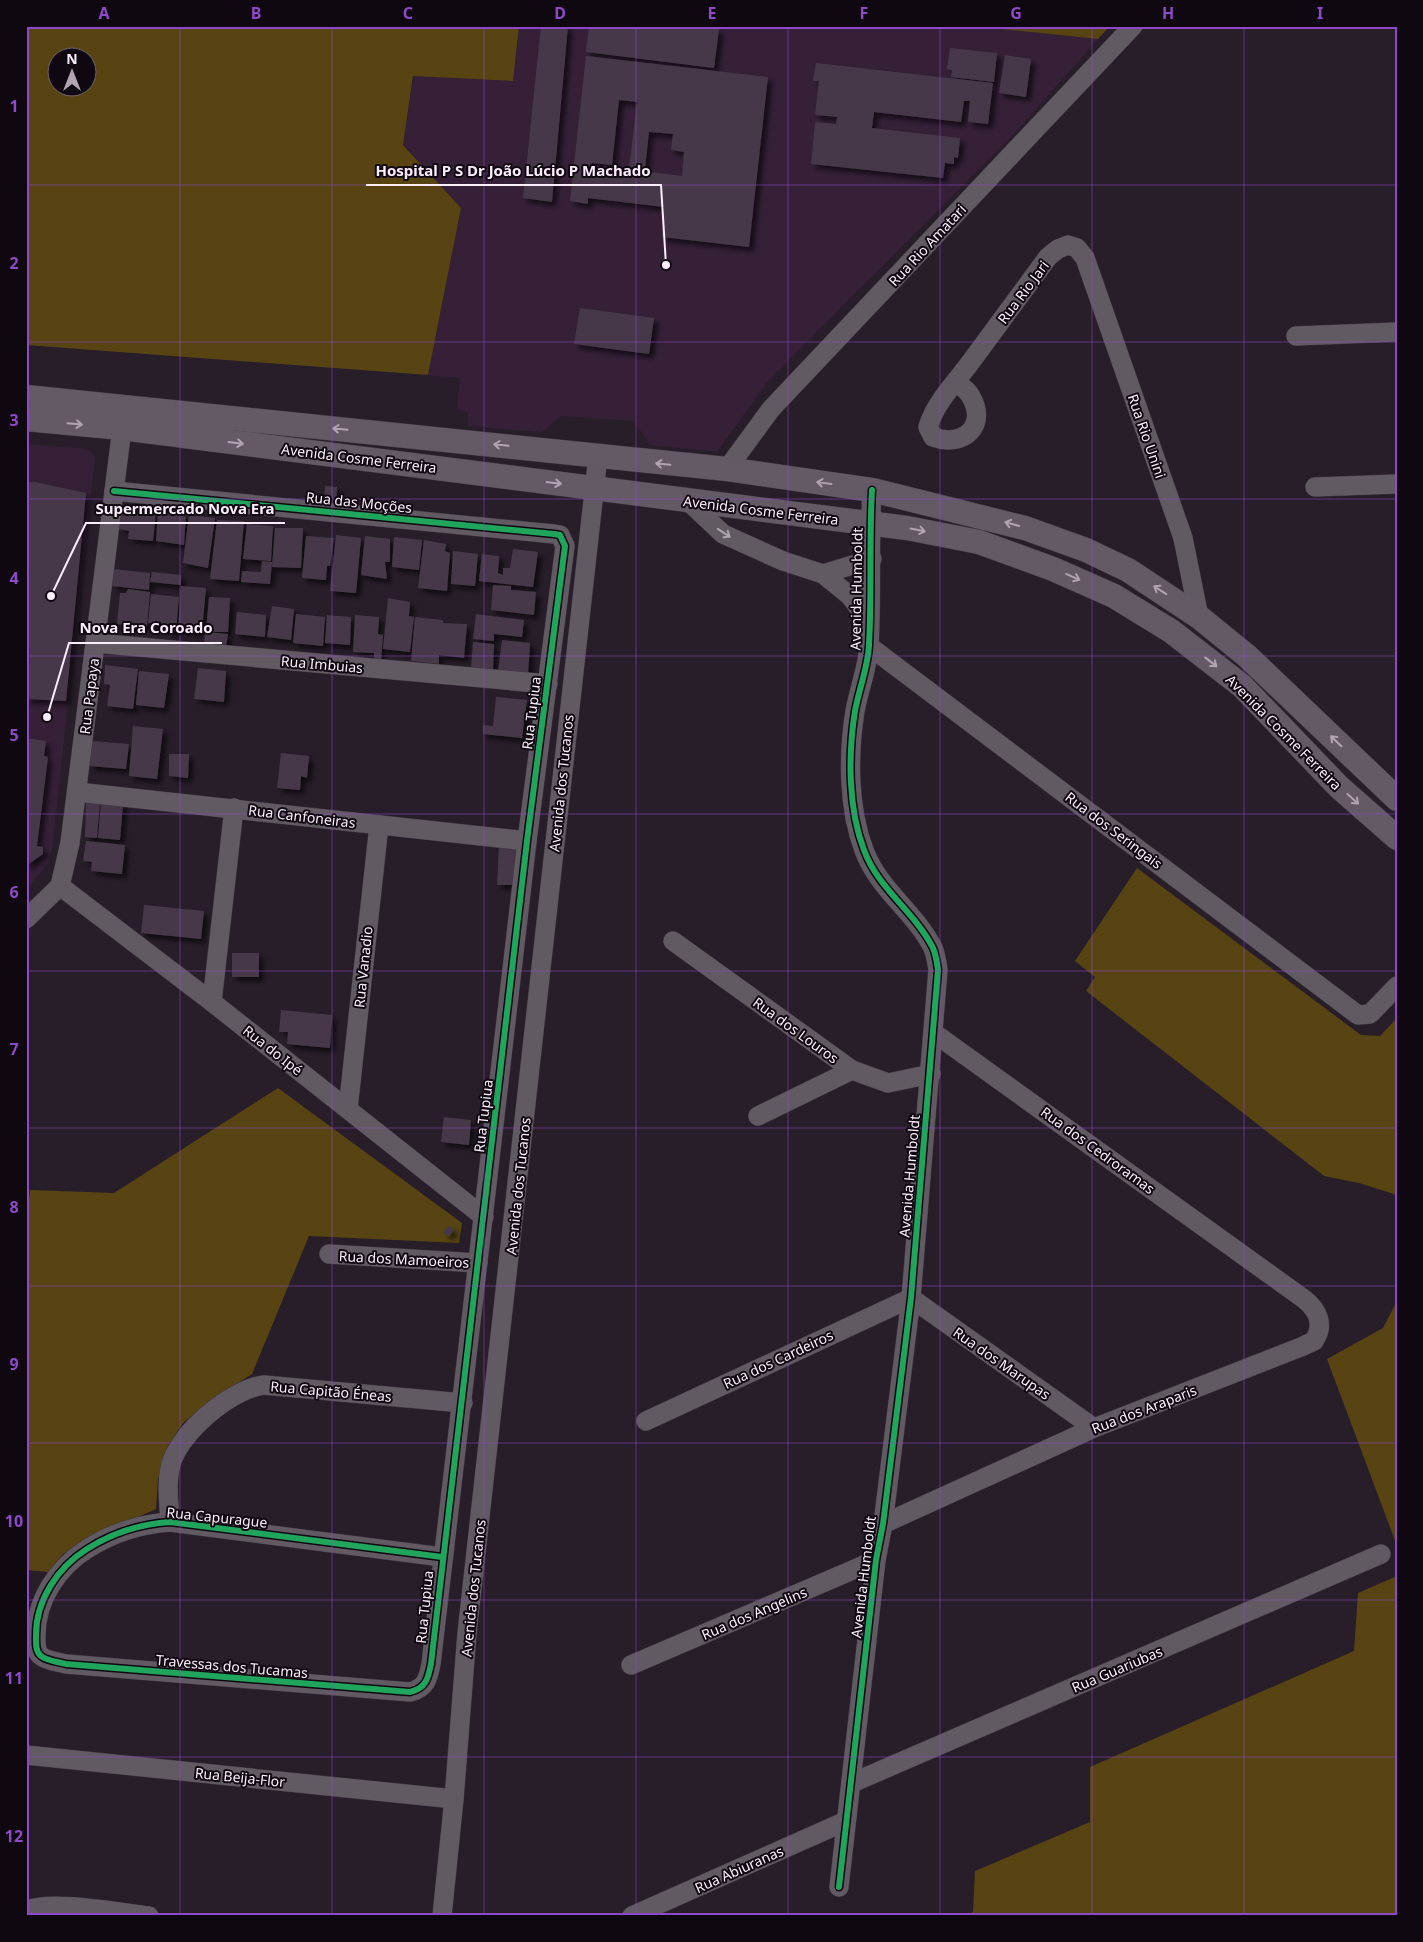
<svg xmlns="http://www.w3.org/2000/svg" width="1423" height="1942" font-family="'Noto Sans',sans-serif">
  <defs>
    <filter id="shadow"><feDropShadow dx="4.5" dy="4.5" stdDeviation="2.5" flood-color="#0009"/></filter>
  </defs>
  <rect width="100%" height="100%" fill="#281e2a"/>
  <g fill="#352038">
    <path d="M519,26H972L1098,39L1014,134L768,381L717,452L651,445L633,421L561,416L542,432L468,426V412L457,409L460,378L428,375L461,208L403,145L414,75L513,81Z"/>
    <path d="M26,444L86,449L90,451L95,457L52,849L48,863L26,890Z"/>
  </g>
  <g fill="#574412" fill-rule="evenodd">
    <path d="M26,26H519L513,81L413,76L403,145L461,208L428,375L26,345ZM58,58H88V88H58Z"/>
    <path d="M972,26H1110L1098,39Z"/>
    <path d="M1137,868L1361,1035L1380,1036L1397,1018V1199L1394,1194L1359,1183L1324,1176L1086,991L1095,977L1075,961Z"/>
    <path d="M278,1088L462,1223L459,1243L309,1236L252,1374L212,1399L183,1423L167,1447L158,1479L156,1509L100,1534L63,1554L48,1572L26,1570V1223L30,1190L114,1193Z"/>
    <path d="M1397,1301V1546L1327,1359L1383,1328Z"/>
    <path d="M1397,1576V1916H964L973,1912L975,1871L1090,1822V1767L1354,1651L1358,1593Z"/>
  </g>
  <g fill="#463948" fill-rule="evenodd" filter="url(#shadow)">
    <path d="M541,26H568L552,202L523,198Z"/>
    <path d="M589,26H694L719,29L714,68L586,52Z"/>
    <path d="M950,48L997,53L994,82L951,77L952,70L947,69Z"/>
    <path d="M1005,55L1031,59L1026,97L999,93Z"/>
    <path d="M586,56L768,77L749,247L662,237L664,207L588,198V204L570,201ZM619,100L637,102L629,168L645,169L649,132L673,134L671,150L684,152L682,176L592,165V163L612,165Z"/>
    <path d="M816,63L993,83L988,124L968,122L970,101H964L961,122L874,112L872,128L960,138L958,158L954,157V164L945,163L943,178L811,164L815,122L836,124L837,117L815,115L819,81H813Z"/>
    <path d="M580,308L654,318L649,354L574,344Z"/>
    <path d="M26,482H35L86,493L66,701L26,699Z"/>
    <path d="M325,486L337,487L336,507L324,505Z"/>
    <path d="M122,508L156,512L153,541L128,539L129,531L119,529Z"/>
    <path d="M158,512L186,514L184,545L156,541Z"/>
    <path d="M189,515L215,518L208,568L183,563Z"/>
    <path d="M217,520L244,521L239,581L210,579Z"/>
    <path d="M247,524L273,526L271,561L243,559Z"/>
    <path d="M275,528H303L301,568L272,567Z"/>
    <path d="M336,535L361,538L356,593L330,591Z"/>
    <path d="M306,536L334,538L330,566H327L326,580L302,578Z"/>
    <path d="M365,536L390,539V562H385L387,579L361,575Z"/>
    <path d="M394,537L422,540L419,570L392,567Z"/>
    <path d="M424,540L446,544L445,551L450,553L447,591L418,588Z"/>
    <path d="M513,549L538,552L533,587L479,581L482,554L499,556L498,573L503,575V568H510Z"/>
    <path d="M453,551L478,554L475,586L451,584Z"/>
    <path d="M262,561L272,562L270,584L241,582L242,571L261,572Z"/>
    <path d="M113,569L150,573L149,590L112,586Z"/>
    <path d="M152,572L181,575V585L150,582Z"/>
    <path d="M493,585L511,586V590L536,592L534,615L491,610Z"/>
    <path d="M181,586L206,588L202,632L178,630Z"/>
    <path d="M128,589L150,592L147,626L117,624L120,593H126Z"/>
    <path d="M151,594L179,597L176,632H168V626L148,623Z"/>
    <path d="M209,597L230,598L228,632H206Z"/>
    <path d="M388,598L410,602L409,616L414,617L410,652L383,649Z"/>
    <path d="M272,606L294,609L291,640L267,637Z"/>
    <path d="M237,612L266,615L265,637L235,634Z"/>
    <path d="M296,614L325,617L323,646L293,643Z"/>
    <path d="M476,614L524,620L522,637L494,634V641L473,639Z"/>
    <path d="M327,615L351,617L350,645L325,643Z"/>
    <path d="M355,615L379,617L378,634L383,635L381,661H374V653L353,652Z"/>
    <path d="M415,617L443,620V623L467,624L464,658L439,655V664L411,661Z"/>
    <path d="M205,632L228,634L226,646L204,644Z"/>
    <path d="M502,640L530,643L528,675L498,672Z"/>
    <path d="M473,642L494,644L493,671L471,669Z"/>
    <path d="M105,665L138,669L133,709L107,706L110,685L104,684Z"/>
    <path d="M198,668L226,671L224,702L194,699Z"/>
    <path d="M139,671L169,674L164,708L136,705Z"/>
    <path d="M496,697L527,700L522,738L483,734V725L493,726Z"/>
    <path d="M133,726L163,729L157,779L129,776Z"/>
    <path d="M26,738L46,741L44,756L48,757L37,846L43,847V854L26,866Z"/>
    <path d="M92,741L129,744L126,769L89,766Z"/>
    <path d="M281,753L309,756L307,778L301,776L300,790L277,788Z"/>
    <path d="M169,754H189L188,778L169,776Z"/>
    <path d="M86,801L100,802L97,838L85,837Z"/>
    <path d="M101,802L123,804L120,840L98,838Z"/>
    <path d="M86,841L125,845L122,874L91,871L92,862L83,861Z"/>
    <path d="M499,846L517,848L515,885H497Z"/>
    <path d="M144,905L204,911L201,939L141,933Z"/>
    <rect x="232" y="953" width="27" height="24"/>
    <path d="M281,1010L332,1015L330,1048L287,1044L288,1032H279Z"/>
    <path d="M444,1117L471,1120L469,1145L441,1142Z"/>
    <path d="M448,1226L454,1229L449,1236L443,1233Z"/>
  </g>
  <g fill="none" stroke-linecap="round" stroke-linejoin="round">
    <g stroke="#423a44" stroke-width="20">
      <g id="minor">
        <path d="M1296,336L1397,332"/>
        <path d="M956,382C961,386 967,390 970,395C989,426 963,448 933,437L928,427C935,403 955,383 970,363C996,328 1022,292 1048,257L1058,249L1068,245L1077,248L1085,258L1183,538L1199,617"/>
        <path d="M727,469L771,409L1133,26"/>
        <path d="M1315,487L1397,484"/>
        <path d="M114,491L554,534L560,535L565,546L527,841L431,1664C428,1679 426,1688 410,1692L66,1664C59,1662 47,1661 41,1656C35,1651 36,1642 36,1635C36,1600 58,1567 87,1549C112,1533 140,1524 170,1522L442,1557"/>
        <path d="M688,501L723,534L783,561L823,574L850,596L868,620"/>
        <path d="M823,574L872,559"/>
        <path d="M95,643L548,684"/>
        <path d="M869,646L1358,1015L1370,1014L1397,986"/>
        <path d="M77,792L527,841"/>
        <path d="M60,886L212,1002L484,1217"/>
        <path d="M26,919L60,886L70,843L122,428"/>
        <path d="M673,941L852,1070L888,1083L931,1074"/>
        <path d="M212,1002L234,808"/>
        <path d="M348,1109L379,825"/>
        <path d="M758,1116L852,1070"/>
        <path d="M329,1254L478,1263"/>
        <path d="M646,1421L911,1298L1094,1428"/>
        <path d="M170,1522C169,1504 166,1482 171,1464C180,1432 231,1389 264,1385L463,1403"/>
        <path d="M883,1524L1094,1428L1301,1347L1314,1341C1325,1325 1318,1310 1304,1299L934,1033"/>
        <path d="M631,1665L876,1560"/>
        <path d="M26,1755L454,1799"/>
        <path d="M852,1783L1381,1554"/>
        <path d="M839,1887L876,1560L883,1524L911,1298L938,970C937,963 936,955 933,948C915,912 878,889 864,850C848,808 848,755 855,711C859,689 868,667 869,645C872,593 869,541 872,490"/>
        <path d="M26,1911C49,1899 121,1913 149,1916"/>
        <path d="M442,1916L454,1799L467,1633L598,456"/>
        <path d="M632,1916L846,1821"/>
      </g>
    </g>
    <g stroke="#423a44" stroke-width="25">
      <g id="major">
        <path d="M26,397L727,469L872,490L1025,528L1086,550L1128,570L1199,617L1247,656L1397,799"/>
        <path d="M26,419L122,428L907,528L979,542L1053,569L1114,596L1171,631L1242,686L1339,787L1397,838"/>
      </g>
    </g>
    <use href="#minor" stroke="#625a63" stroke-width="19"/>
    <use href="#major" stroke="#645a66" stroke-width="24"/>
    <g stroke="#100811" stroke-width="9">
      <g id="cycleway">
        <path d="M114,491L554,534L560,535L565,546L527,841L431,1664C428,1679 426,1688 410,1692L66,1664C59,1662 47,1661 41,1656C35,1651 36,1642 36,1635C36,1600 58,1567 87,1549C112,1533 140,1524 170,1522L442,1557"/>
        <path d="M839,1887L876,1560L883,1524L911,1298L938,970C937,963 936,955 933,948C915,912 878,889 864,850C848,808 848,755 855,711C859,689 868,667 869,645C872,593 869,541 872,490"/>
      </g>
    </g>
    <use href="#cycleway" stroke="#20a55d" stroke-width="6"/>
  </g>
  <defs><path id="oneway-shaft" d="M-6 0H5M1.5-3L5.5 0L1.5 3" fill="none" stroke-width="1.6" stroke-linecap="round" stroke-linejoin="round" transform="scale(1.25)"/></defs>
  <g stroke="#b0a4b1">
    <use href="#oneway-shaft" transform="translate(75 424) rotate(5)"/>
    <use href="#oneway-shaft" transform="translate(340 429) rotate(-174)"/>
    <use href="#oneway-shaft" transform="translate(236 443) rotate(7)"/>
    <use href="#oneway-shaft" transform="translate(501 445) rotate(-174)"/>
    <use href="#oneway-shaft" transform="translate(663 464) rotate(-175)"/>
    <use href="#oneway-shaft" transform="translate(554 483) rotate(7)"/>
    <use href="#oneway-shaft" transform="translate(824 483) rotate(-172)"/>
    <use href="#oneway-shaft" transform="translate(1012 524) rotate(-165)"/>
    <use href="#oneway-shaft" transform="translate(918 530) rotate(11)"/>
    <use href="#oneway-shaft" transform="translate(1073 577) rotate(24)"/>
    <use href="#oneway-shaft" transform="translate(1160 590) rotate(-147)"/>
    <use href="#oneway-shaft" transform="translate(1211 662) rotate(38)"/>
    <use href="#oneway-shaft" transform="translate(1336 741) rotate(-136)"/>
    <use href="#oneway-shaft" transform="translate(1353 799) rotate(42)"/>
  </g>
  <use stroke="#aea4b0" href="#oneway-shaft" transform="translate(724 533) rotate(33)"/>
  <path fill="none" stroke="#8e49c8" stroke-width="1" stroke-opacity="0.55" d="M180,26V1916M332,26V1916M484,26V1916M636,26V1916M788,26V1916M940,26V1916M1092,26V1916M1244,26V1916M26,185H1397M26,342H1397M26,499H1397M26,656H1397M26,814H1397M26,971H1397M26,1128H1397M26,1286H1397M26,1443H1397M26,1600H1397M26,1757H1397"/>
  <g text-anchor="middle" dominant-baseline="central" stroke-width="4" stroke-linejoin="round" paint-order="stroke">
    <g font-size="14" fill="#fbeefc" stroke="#100811">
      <text transform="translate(927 245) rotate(-47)">Rua Rio Amatari</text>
      <text transform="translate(1023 292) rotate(-53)">Rua Rio Jari</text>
      <text transform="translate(1147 436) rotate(71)">Rua Rio Unini</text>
      <text transform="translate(359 458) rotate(7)">Avenida Cosme Ferreira</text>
      <text transform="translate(359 502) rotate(6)">Rua das Moções</text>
      <text transform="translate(761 510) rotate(7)">Avenida Cosme Ferreira</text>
      <text transform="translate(856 589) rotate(-89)">Avenida Humboldt</text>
      <text transform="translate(322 664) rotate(5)">Rua Imbuias</text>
      <text transform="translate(89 696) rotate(-83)">Rua Papaya</text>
      <text transform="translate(531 713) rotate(-83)">Rua Tupiua</text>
      <text transform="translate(1284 732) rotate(45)">Avenida Cosme Ferreira</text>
      <text transform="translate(561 783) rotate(-84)">Avenida dos Tucanos</text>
      <text transform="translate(302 816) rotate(7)">Rua Canfoneiras</text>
      <text transform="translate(1114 830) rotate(37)">Rua dos Seringais</text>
      <text transform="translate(363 967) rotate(-84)">Rua Vanadio</text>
      <text transform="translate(796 1030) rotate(36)">Rua dos Louros</text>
      <text transform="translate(273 1050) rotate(38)">Rua do Ipé</text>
      <text transform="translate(483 1116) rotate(-83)">Rua Tupiua</text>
      <text transform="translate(1098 1150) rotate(36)">Rua dos Cedroramas</text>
      <text transform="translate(909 1176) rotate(-85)">Avenida Humboldt</text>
      <text transform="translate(518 1186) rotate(-84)">Avenida dos Tucanos</text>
      <text transform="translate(404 1259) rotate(3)">Rua dos Mamoeiros</text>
      <text transform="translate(778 1359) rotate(-25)">Rua dos Cardeiros</text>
      <text transform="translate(1002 1363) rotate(35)">Rua dos Marupas</text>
      <text transform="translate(331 1391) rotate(5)">Rua Capitão Éneas</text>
      <text transform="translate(1144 1409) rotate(-21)">Rua dos Araparis</text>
      <text transform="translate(217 1517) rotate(6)">Rua Capurague</text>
      <text transform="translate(863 1577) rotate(-83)">Avenida Humboldt</text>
      <text transform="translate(473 1588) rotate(-84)">Avenida dos Tucanos</text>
      <text transform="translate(424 1607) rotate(-84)">Rua Tupiua</text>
      <text transform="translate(754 1613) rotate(-23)">Rua dos Angelins</text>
      <text transform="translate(232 1666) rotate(5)">Travessas dos Tucamas</text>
      <text transform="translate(1117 1669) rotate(-23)">Rua Guariubas</text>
      <text transform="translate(240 1777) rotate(6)">Rua Beija-Flor</text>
      <text transform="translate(739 1869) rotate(-24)">Rua Abiuranas</text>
    </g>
  </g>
  <path fill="none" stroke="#fbeefc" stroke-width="2" d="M666 265L661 185H366M51 596L86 523H285M47 717L69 643H222"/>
  <g fill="#fbeefc" stroke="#100811" stroke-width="2">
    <circle cx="666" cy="265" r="5"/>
    <circle cx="51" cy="596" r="5"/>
    <circle cx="47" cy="717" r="5"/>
  </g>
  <g font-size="15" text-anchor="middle" font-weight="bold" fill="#fbeefc" stroke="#100811" stroke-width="4" stroke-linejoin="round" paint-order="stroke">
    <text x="513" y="176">Hospital P S Dr João Lúcio P Machado</text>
    <text x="185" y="514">Supermercado Nova Era</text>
    <text x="146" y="633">Nova Era Coroado</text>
  </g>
  <rect width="1423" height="1942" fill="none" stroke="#100811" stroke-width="55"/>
  <g transform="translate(72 72)"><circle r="24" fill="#100811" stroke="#6e646f"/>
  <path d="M0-4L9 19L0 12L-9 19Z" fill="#b1a5b2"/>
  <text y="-8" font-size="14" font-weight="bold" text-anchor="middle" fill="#fbeefc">N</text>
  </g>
  <rect x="28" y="28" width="1368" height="1886" fill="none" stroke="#8e49c8" stroke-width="2"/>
  <g font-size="16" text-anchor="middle" font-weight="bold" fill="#8e49c8">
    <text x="104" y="19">A</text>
    <text x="256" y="19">B</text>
    <text x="408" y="19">C</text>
    <text x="560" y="19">D</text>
    <text x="712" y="19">E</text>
    <text x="864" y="19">F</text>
    <text x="1016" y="19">G</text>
    <text x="1168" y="19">H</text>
    <text x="1320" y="19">I</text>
    <text x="14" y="112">1</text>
    <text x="14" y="269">2</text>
    <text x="14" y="426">3</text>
    <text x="14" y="584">4</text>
    <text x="14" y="741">5</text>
    <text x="14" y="898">6</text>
    <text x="14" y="1055">7</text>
    <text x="14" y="1213">8</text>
    <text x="14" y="1370">9</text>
    <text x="14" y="1527">10</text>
    <text x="14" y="1684">11</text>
    <text x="14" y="1842">12</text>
  </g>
</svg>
